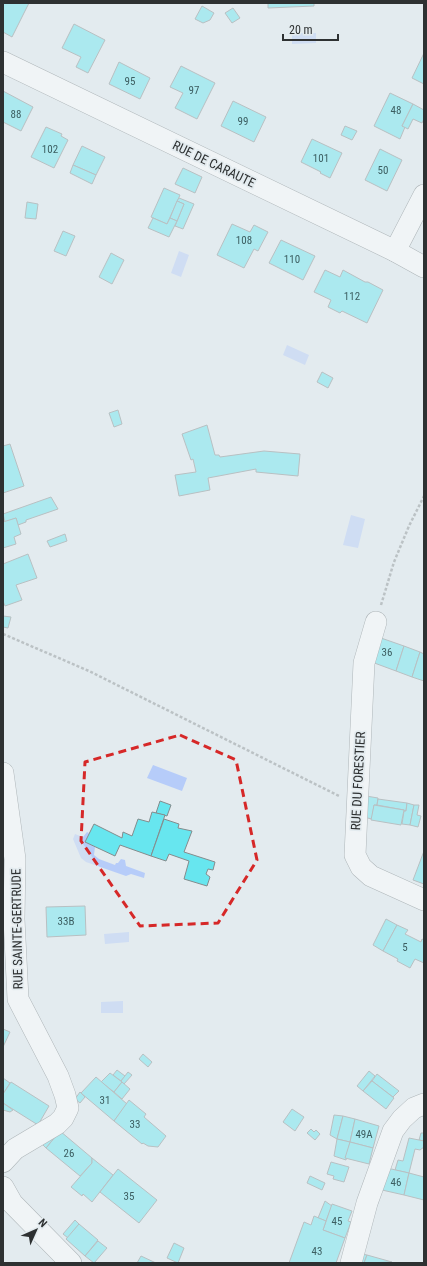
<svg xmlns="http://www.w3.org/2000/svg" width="427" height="1266" font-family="'Roboto Condensed',sans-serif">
  <rect width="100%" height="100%" fill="#e3ebef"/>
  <g fill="#b6ccf9">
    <path d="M292,33H316V43L292,44Z"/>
    <path d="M179,251L189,255L181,277L171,273Z"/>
    <path d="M287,345L309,355L305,365L283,355Z"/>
    <path d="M351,515L365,519L358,548L343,545Z"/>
    <path d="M153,765L187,778L182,791L147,778Z"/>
    <path d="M87,832L89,833L85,842L95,847L94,855L99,859L115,865L116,863H118L121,859L125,860L126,866L145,873L144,878L131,874L126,876L86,862L81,858L73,839L75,834L83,837Z"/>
    <path d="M129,932V942L105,944L104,934Z"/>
    <path d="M123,1001V1013H101V1002Z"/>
  </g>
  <g fill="#67e6ef" stroke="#848c8d">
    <path d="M3,3H29L12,37L3,32Z"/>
    <path d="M268,3H314V6L268,8Z"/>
    <path d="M202,6L214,13L210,20L203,23L195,19Z"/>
    <path d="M233,8L240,18L232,23L225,13Z"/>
    <path d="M74,24L105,40L88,73L76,67L81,57L62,48Z"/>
    <path d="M424,53V84L412,78Z"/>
    <path d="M119,62L150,78L140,99L109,84Z"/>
    <path d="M181,66L215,83L197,119L175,108L183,93L170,87Z"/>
    <path d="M3,91L33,107L21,131L3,122Z"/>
    <path d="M390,93L413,104L402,126L405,127L400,139L374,126Z"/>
    <path d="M233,101L266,117L254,142L221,126Z"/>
    <path d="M413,104L424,110V119L422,123L413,119L408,129L402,126Z"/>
    <path d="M345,126L357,131L352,140L341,135Z"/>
    <path d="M46,127L62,134L61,136L68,140L54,168L31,157Z"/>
    <path d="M312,139L342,153L330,178L320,173L321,172L301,162Z"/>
    <path d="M82,146L105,157L96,175L73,165Z"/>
    <path d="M380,149L402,160L387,191L365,180Z"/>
    <path d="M73,165L96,175L92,184L70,173Z"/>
    <path d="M183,168L202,177L195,193L175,184Z"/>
    <path d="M164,188L180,195L167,224L151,217Z"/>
    <path d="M179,198L194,204L183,229L175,226L184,204L177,201Z"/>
    <path d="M177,201L184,204L177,221L170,218Z"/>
    <path d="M27,202L38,204L36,219L25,218Z"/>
    <path d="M153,218L167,224L170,218L177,221L169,237L148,228Z"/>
    <path d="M232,224L250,232L254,225L268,232L258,251L254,249L244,268L217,255Z"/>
    <path d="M63,231L75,236L66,256L54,251Z"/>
    <path d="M281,240L315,256L303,280L269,263Z"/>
    <path d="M111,253L124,260L112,284L99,277Z"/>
    <path d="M325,270L340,277L343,270L365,282H368L383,290L367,323L342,311L340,313L328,307L331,300L314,292Z"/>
    <path d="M322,372L333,378L328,388L317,382Z"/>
    <path d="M118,410L122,424L114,427L109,413Z"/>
    <path d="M207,425L215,455H219L220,457L264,451L300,454L298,476L256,472V469L208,478L210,490L179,496L175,475L196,472L193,459L191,460L182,434Z"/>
    <path d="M10,444L24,486L3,493V446Z"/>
    <path d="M51,497L58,509L26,520V522L18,525L16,518L5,522L3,514Z"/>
    <path d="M16,518L21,534L14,537L16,544L3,548V522Z"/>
    <path d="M65,534L67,541L50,547L47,541Z"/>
    <path d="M28,554L37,578L16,585L22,600L5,606L3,601V564Z"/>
    <path d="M3,616L11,617L8,628L3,627Z"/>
    <path d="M381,638L404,646L396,671L369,661Z"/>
    <path d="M404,646L420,652L412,677L396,671Z"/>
    <path d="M420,652L424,654V681L412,677Z"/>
    <path d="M366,796L378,798L377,805H374L372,819L363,817Z"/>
    <path d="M378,799L407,803L406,811L404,810L377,805Z"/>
    <path d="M160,801L171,805L167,816L156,813Z"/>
    <path d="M407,803L414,805L410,825L402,824L404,811H406Z"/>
    <path d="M374,805L404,810L401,825L371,820Z"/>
    <path d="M414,805H419L417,815L421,816L418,827L410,825Z"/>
    <path d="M152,812L165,815L151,856L120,845L115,856L85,842L94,824L122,838L123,832L132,836L138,819L149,822Z"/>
    <path d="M164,819L179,824L178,828L192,831L184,852L215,862L213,870L208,869L206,874L210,877L207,886L184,879L189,861L169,854L166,861L151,856Z"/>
    <path d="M424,851V884L413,880Z"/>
    <path d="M85,906L86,935L47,937L46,907Z"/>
    <path d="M386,919L397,925L383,951L373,945Z"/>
    <path d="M397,925L408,930L405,934L421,942L422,939L424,940V963L415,959L410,968L397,961L398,959L383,951Z"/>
    <path d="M3,1029L10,1032L3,1047Z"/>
    <path d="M143,1054L152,1062L148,1067L139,1059Z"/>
    <path d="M117,1070L125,1076L121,1081L113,1075Z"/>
    <path d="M369,1071L375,1076L363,1091L357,1086Z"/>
    <path d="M128,1072L132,1075L124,1084L121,1081Z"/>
    <path d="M110,1073L122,1082L114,1092L101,1082Z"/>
    <path d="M377,1074L399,1091L393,1097L372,1081Z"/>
    <path d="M96,1077L127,1104L114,1121L81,1093Z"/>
    <path d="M3,1078L10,1083L3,1094Z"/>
    <path d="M372,1081L394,1098L386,1109L363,1091Z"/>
    <path d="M11,1082L49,1106L38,1125L3,1103V1094Z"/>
    <path d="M122,1082L130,1089L122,1099L114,1092Z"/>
    <path d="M80,1092L85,1097L80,1103L75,1099Z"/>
    <path d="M129,1100L146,1114L144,1117L166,1136L158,1147L148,1146L143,1143L142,1144L114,1121Z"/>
    <path d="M3,1103L13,1110L10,1112L3,1110Z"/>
    <path d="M292,1109L304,1117L295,1131L283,1122Z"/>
    <path d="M334,1115L343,1116L337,1139L330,1135Z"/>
    <path d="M343,1116L355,1119L350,1142L337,1139Z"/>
    <path d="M355,1119L379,1126L373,1148L350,1142Z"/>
    <path d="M311,1129L314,1132L316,1130L320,1134L315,1140L307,1133Z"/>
    <path d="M60,1131L92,1158V1163L80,1176L46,1148Z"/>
    <path d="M421,1133H424V1141L419,1140Z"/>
    <path d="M51,1134L54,1138L46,1148L40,1142Z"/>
    <path d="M409,1138L424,1141V1147L420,1150L415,1149L409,1173L395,1170L398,1160L403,1161Z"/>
    <path d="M337,1139L350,1142L346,1160L334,1156Z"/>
    <path d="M350,1142L373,1148L369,1164L345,1158Z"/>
    <path d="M92,1158L113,1175L92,1202L83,1194L82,1196L71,1187L92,1163Z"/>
    <path d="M331,1162L349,1167L344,1182L333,1179L334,1176L327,1174Z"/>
    <path d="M387,1168L409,1173L404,1195L382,1190Z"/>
    <path d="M118,1169L157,1200L139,1223L100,1192Z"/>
    <path d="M409,1173L424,1177V1200L404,1195Z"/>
    <path d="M310,1176L325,1183L322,1190L307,1183Z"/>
    <path d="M325,1201L332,1206L326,1221L318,1218Z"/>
    <path d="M332,1204L352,1211L348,1221L351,1222L345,1238L323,1230Z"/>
    <path d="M314,1216L326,1221L323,1230L345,1238L336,1263H289L304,1222L311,1225Z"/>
    <path d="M75,1220L79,1224L68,1238L63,1234Z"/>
    <path d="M79,1224L98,1240L85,1256L66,1239Z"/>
    <path d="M98,1241L107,1248L94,1263L85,1256Z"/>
    <path d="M174,1243L184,1248L178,1263L167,1258Z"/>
    <path d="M362,1254L367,1255L364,1263H360Z"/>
    <path d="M367,1255L392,1262L364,1263Z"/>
    <path d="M141,1256L156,1263H137Z"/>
  </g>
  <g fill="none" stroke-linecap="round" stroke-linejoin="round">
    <g stroke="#6e7679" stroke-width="22">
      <g id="minor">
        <path d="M3,62L395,251L424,267"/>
        <path d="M395,251L424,195"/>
        <path d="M376,622L364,663L355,855L361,867L371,876L424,900"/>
        <path d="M3,773L15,859L14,919L18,999L58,1076L65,1095L68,1108L63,1118L57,1124L15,1149L3,1162"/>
        <path d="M3,1187L12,1203L71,1263"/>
        <path d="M351,1263L367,1203L393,1131L402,1119L414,1108L424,1104"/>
      </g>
    </g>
    <g stroke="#8b9193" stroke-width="2.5" stroke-dasharray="3 2" stroke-linecap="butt">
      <path d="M381,605L394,562L409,526L424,496"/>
      <path d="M3,634L89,671L339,796"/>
    </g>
    <use href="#minor" stroke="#fff" stroke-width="21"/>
  </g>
  <path d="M0 0H427V1266H0ZM180,735L236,760L257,860L218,923L140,926L81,841L85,762Z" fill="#e3ebef" fill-opacity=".55" fill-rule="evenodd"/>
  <path fill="none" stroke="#d62828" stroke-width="3" stroke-dasharray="8 5" stroke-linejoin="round" d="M180,735L236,760L257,860L218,923L140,926L81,841L85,762Z"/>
  <g text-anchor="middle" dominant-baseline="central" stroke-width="3.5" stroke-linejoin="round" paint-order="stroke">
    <g font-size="11" fill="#3c5e61">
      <text x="130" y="81">95</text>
      <text x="194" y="90">97</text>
      <text x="396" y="110">48</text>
      <text x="16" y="114">88</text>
      <text x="243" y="121">99</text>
      <text x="50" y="149">102</text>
      <text x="321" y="158">101</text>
      <text x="383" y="170">50</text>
      <text x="244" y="240">108</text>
      <text x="292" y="259">110</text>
      <text x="352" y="296">112</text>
      <text x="387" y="652">36</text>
      <text x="66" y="921">33B</text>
      <text x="405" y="947">5</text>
      <text x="105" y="1100">31</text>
      <text x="135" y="1124">33</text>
      <text x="364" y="1134">49A</text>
      <text x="69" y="1153">26</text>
      <text x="396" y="1182">46</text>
      <text x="129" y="1196">35</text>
      <text x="337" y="1221">45</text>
      <text x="317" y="1251">43</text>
    </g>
    <g font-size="13" fill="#2e3132" stroke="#e3ebef">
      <text transform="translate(214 164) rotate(26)">RUE DE CARAUTE</text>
      <text transform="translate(358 781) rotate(-87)">RUE DU FORESTIER</text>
      <text transform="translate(17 929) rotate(-91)">RUE SAINTE-GERTRUDE</text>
    </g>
  </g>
  <rect width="427" height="1266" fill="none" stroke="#2e3132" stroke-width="8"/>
  <g transform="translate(36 1230) rotate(45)" stroke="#e3ebef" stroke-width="3" paint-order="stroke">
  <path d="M0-3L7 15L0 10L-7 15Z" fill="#2e3132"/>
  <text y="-6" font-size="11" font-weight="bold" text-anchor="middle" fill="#2e3132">N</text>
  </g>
  <path d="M283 34v6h55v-6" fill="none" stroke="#2e3132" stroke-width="2"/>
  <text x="289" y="34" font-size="12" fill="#2e3132" stroke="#e3ebef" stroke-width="3" paint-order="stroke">20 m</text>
</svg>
